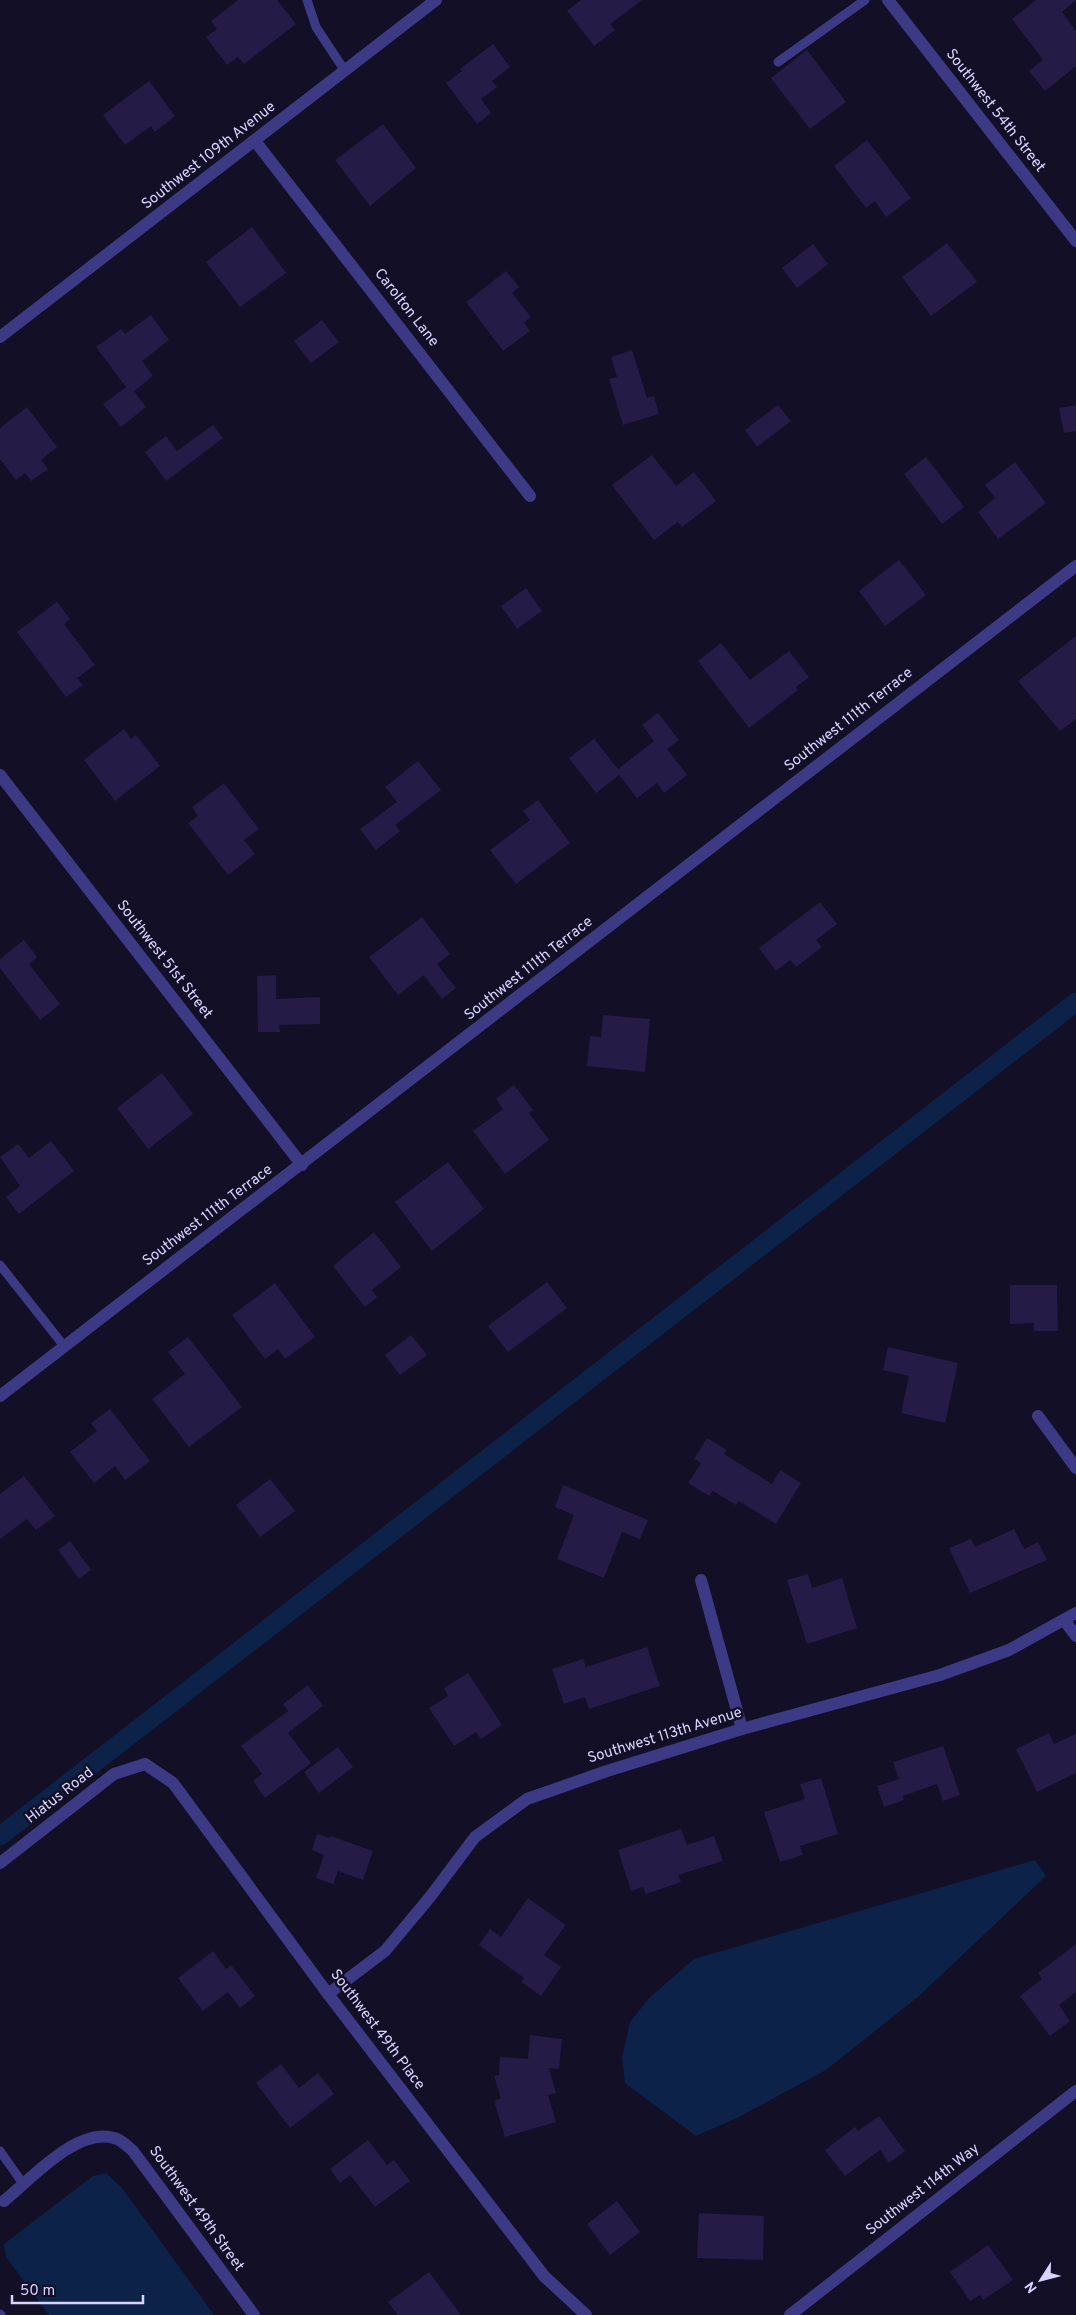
<svg xmlns="http://www.w3.org/2000/svg" width="1076" height="2315" font-family="Overpass,sans-serif">
  <rect width="100%" height="100%" fill="#130f26"/>
  <g fill="#0c2248">
    <path d="M1035,1860L1046,1876L919,1996L826,2070L739,2117L696,2136L625,2083L622,2057L630,2022L649,1998L694,1959Z"/>
    <path d="M106,2173L122,2188L214,2315H49L6,2257L4,2244L93,2176Z"/>
  </g>
  <g fill="none" stroke-linecap="round" stroke-linejoin="round">
    <path stroke="#0c2248" stroke-width="19" d="M0,1836L1076,1002"/>
  </g>
  <g fill="#241b47">
    <path d="M238,0H277L296,24L244,64L238,57L227,65L206,37L217,29L211,21Z"/>
    <path d="M581,0H642L610,24L615,30L594,46L567,11Z"/>
    <path d="M1036,0H1076L1062,12L1076,31V66L1045,91L1029,71L1043,60L1012,19Z"/>
    <path d="M493,44L510,67L492,81L497,87L481,99L491,113L477,124L446,83L462,71L460,69Z"/>
    <path d="M807,50L846,102L810,129L771,78Z"/>
    <path d="M149,81L175,116L155,132L151,126L125,145L103,115Z"/>
    <path d="M383,124L416,168L370,206L335,160Z"/>
    <path d="M867,140L911,198L886,217L875,201L866,208L834,166Z"/>
    <path d="M252,227L286,273L240,307L206,262Z"/>
    <path d="M947,243L977,282L931,316L902,277Z"/>
    <path d="M813,244L828,264L797,288L782,268Z"/>
    <path d="M506,271L519,287L512,293L531,317L524,323L530,331L503,351L466,302Z"/>
    <path d="M151,315L169,340L142,361L153,376L134,391L146,407L121,427L103,404L126,387L96,347L121,329L125,334Z"/>
    <path d="M322,320L339,342L311,363L294,341Z"/>
    <path d="M632,350L647,398L654,396L659,414L623,425L609,379L617,377L611,357Z"/>
    <path d="M778,405L791,421L757,447L745,430Z"/>
    <path d="M1076,405V431L1064,433L1059,408Z"/>
    <path d="M27,407L57,447L41,460L48,469L31,481L25,473L16,480L0,459V428Z"/>
    <path d="M213,425L223,438L166,481L145,452L166,436L177,451Z"/>
    <path d="M652,455L676,486L694,472L716,501L682,527L678,522L654,540L612,485Z"/>
    <path d="M926,457L964,507L942,524L904,474Z"/>
    <path d="M1015,462L1046,503L998,539L978,512L995,498L985,485Z"/>
    <path d="M899,560L926,595L885,626L859,591Z"/>
    <path d="M526,588L542,611L517,629L501,606Z"/>
    <path d="M57,602L70,619L64,624L95,665L77,678L83,685L66,697L17,632Z"/>
    <path d="M1076,636V719L1060,731L1018,681Z"/>
    <path d="M721,643L750,680L789,651L809,677L796,687L798,690L749,728L698,661Z"/>
    <path d="M658,713L679,740L667,749L687,775L664,793L657,783L637,798L619,775L596,793L569,758L594,739L618,769L654,741L642,725Z"/>
    <path d="M124,729L131,739L136,735L160,766L115,801L84,760Z"/>
    <path d="M418,761L441,790L395,825L400,831L376,850L360,829L397,802L385,787Z"/>
    <path d="M224,783L259,829L244,840L255,854L228,875L188,823L198,816L192,807Z"/>
    <path d="M538,800L570,843L516,884L490,850L530,820L523,811Z"/>
    <path d="M820,902L837,924L816,940L822,947L796,967L790,960L776,971L759,948Z"/>
    <path d="M422,917L450,954L437,964L456,988L442,999L424,975L398,995L369,957Z"/>
    <path d="M24,940L37,957L29,964L60,1004L40,1020L0,968V959Z"/>
    <path d="M276,975V999L320,997V1024L279,1025L280,1032H258L257,976Z"/>
    <path d="M603,1015L650,1019L645,1072L587,1066L590,1036L601,1037Z"/>
    <path d="M162,1073L193,1114L148,1149L117,1108Z"/>
    <path d="M514,1085L533,1110L529,1113L549,1140L505,1174L473,1131L503,1109L496,1099Z"/>
    <path d="M51,1141L74,1171L19,1214L6,1197L20,1186L0,1157L18,1144L29,1158Z"/>
    <path d="M448,1162L484,1209L432,1251L395,1202Z"/>
    <path d="M374,1232L401,1267L372,1290L377,1297L365,1307L333,1266Z"/>
    <path d="M547,1282L567,1308L508,1352L488,1326Z"/>
    <path d="M275,1283L315,1337L285,1359L278,1349L265,1359L232,1315Z"/>
    <path d="M1010,1285H1057L1058,1331H1034V1323L1010,1324Z"/>
    <path d="M411,1335L427,1355L400,1375L385,1355Z"/>
    <path d="M188,1337L242,1407L189,1447L152,1399L185,1374L168,1352Z"/>
    <path d="M888,1347L958,1363L945,1423L901,1413L909,1376L883,1370Z"/>
    <path d="M110,1409L150,1461L125,1480L115,1466L94,1483L70,1452L97,1431L91,1423Z"/>
    <path d="M707,1438L727,1450L724,1454L772,1484L780,1470L801,1483L776,1524L739,1501L736,1505L713,1491L709,1496L688,1483L701,1463L694,1459Z"/>
    <path d="M24,1476L55,1516L36,1530L27,1519L0,1539V1494Z"/>
    <path d="M270,1479L295,1511L260,1537L236,1505Z"/>
    <path d="M563,1485L648,1520L640,1539L622,1532L604,1578L557,1559L574,1515L555,1507Z"/>
    <path d="M1014,1529L1024,1549L1038,1542L1047,1560L970,1593L949,1548L971,1539L975,1547Z"/>
    <path d="M70,1541L91,1570L79,1579L58,1550Z"/>
    <path d="M808,1574L812,1588L842,1578L857,1628L807,1644L787,1580Z"/>
    <path d="M647,1647L660,1686L589,1709L585,1697L564,1704L552,1669L583,1659L586,1667Z"/>
    <path d="M468,1673L502,1725L481,1739L476,1732L454,1746L429,1708L448,1696L444,1688Z"/>
    <path d="M308,1685L323,1706L288,1733L311,1763L265,1798L253,1781L262,1774L241,1746L288,1711L283,1704Z"/>
    <path d="M1049,1733L1054,1744L1076,1734V1773L1037,1792L1016,1749Z"/>
    <path d="M943,1746L960,1795L943,1801L937,1784L903,1796L904,1800L884,1807L877,1786L899,1779L893,1762Z"/>
    <path d="M338,1747L353,1767L319,1793L304,1772Z"/>
    <path d="M821,1778L838,1834L800,1846L803,1855L780,1862L764,1812L805,1799L800,1784Z"/>
    <path d="M681,1829L687,1845L714,1836L723,1861L678,1875L681,1882L646,1894L643,1887L631,1891L618,1850Z"/>
    <path d="M317,1834L330,1838L331,1836L373,1851L363,1880L338,1871L333,1884L316,1878L324,1855L312,1850Z"/>
    <path d="M528,1898L566,1925L544,1955L561,1967L541,1996L521,1982L524,1978L479,1945L490,1929L501,1937Z"/>
    <path d="M1076,1944V1992L1059,2005L1070,2021L1050,2036L1020,1996L1042,1979L1038,1973Z"/>
    <path d="M213,1951L226,1969L231,1965L255,1996L240,2008L228,1992L203,2011L178,1978Z"/>
    <path d="M530,2035L562,2039L559,2069L549,2068L556,2093L548,2095L556,2122L505,2137L494,2101L501,2098L494,2076L499,2075L500,2057L528,2059Z"/>
    <path d="M281,2064L299,2088L318,2073L334,2094L290,2128L256,2083Z"/>
    <path d="M879,2116L905,2151L889,2163L880,2150L845,2176L825,2150L855,2127L858,2131Z"/>
    <path d="M368,2140L387,2165L394,2160L410,2181L375,2207L350,2175L340,2183L330,2169Z"/>
    <path d="M617,2201L640,2232L610,2255L587,2224Z"/>
    <path d="M699,2213L764,2216L763,2260L697,2258Z"/>
    <path d="M988,2245L1013,2280L983,2300L980,2295L970,2301L950,2272Z"/>
    <path d="M429,2272L461,2315H398L388,2302Z"/>
  </g>
  <g fill="none" stroke-linecap="round" stroke-linejoin="round">
    <g stroke="#3d3a85" stroke-width="9">
      <path d="M307,0L316,27L345,71"/>
      <path d="M778,62L865,0"/>
      <path d="M0,1265L64,1346"/>
      <path d="M0,2151L24,2185"/>
      <path d="M0,2314L1,2315"/>
    </g>
    <g stroke="#3d3a85" stroke-width="12">
      <path d="M888,0L1076,241"/>
      <path d="M255,141L530,496"/>
      <path d="M0,337L436,0"/>
      <path d="M0,775L302,1165"/>
      <path d="M0,1396L1076,566"/>
      <path d="M1038,1416L1076,1468"/>
      <path d="M701,1580L742,1729"/>
      <path d="M1064,1620L1076,1636"/>
      <path d="M0,1863L114,1774L145,1764L173,1783L328,1994L544,2276L586,2315"/>
      <path d="M328,1994L385,1951L430,1897L475,1837L527,1799L607,1771L742,1729L940,1675L1009,1650L1076,1613"/>
      <path d="M4,2201C31,2179 77,2127 114,2138C121,2139 128,2147 133,2151L254,2315"/>
      <path d="M790,2315L1076,2091"/>
    </g>
  </g>
  <g text-anchor="middle" dominant-baseline="central" stroke-width="5" stroke-linejoin="round" paint-order="stroke">
    <g font-size="15" fill="#d9d4ff" stroke="#130f26">
      <text transform="translate(995 111) rotate(52)">Southwest 54th Street</text>
      <text transform="translate(209 156) rotate(-38)">Southwest 109th Avenue</text>
      <text transform="translate(406 308) rotate(52)">Carolton Lane</text>
      <text transform="translate(849 720) rotate(-38)">Southwest 111th Terrace</text>
      <text transform="translate(164 960) rotate(52)">Southwest 51st Street</text>
      <text transform="translate(529 969) rotate(-38)">Southwest 111th Terrace</text>
      <text transform="translate(208 1216) rotate(-37)">Southwest 111th Terrace</text>
      <text transform="translate(665 1736) rotate(-17)">Southwest 113th Avenue</text>
      <text transform="translate(60 1796) rotate(-38)">Hiatus Road</text>
      <text transform="translate(377 2030) rotate(53)">Southwest 49th Place</text>
      <text transform="translate(923 2190) rotate(-38)">Southwest 114th Way</text>
      <text transform="translate(196 2209) rotate(54)">Southwest 49th Street</text>
    </g>
  </g>
  <g transform="translate(1041 2280) rotate(234)" stroke="#130f26" stroke-width="4" paint-order="stroke">
  <path d="M0-4L9 19L0 12L-9 19Z" fill="#d9d4ff"/>
  <text y="-8" font-size="14" font-weight="bold" text-anchor="middle" fill="#d9d4ff">N</text>
  </g>
  <path d="M12 2295v8h131v-8" fill="none" stroke="#d9d4ff" stroke-width="2.5"/>
  <text x="20" y="2295" font-size="15" fill="#d9d4ff" stroke="#130f26" stroke-width="4" paint-order="stroke">50 m</text>
</svg>
